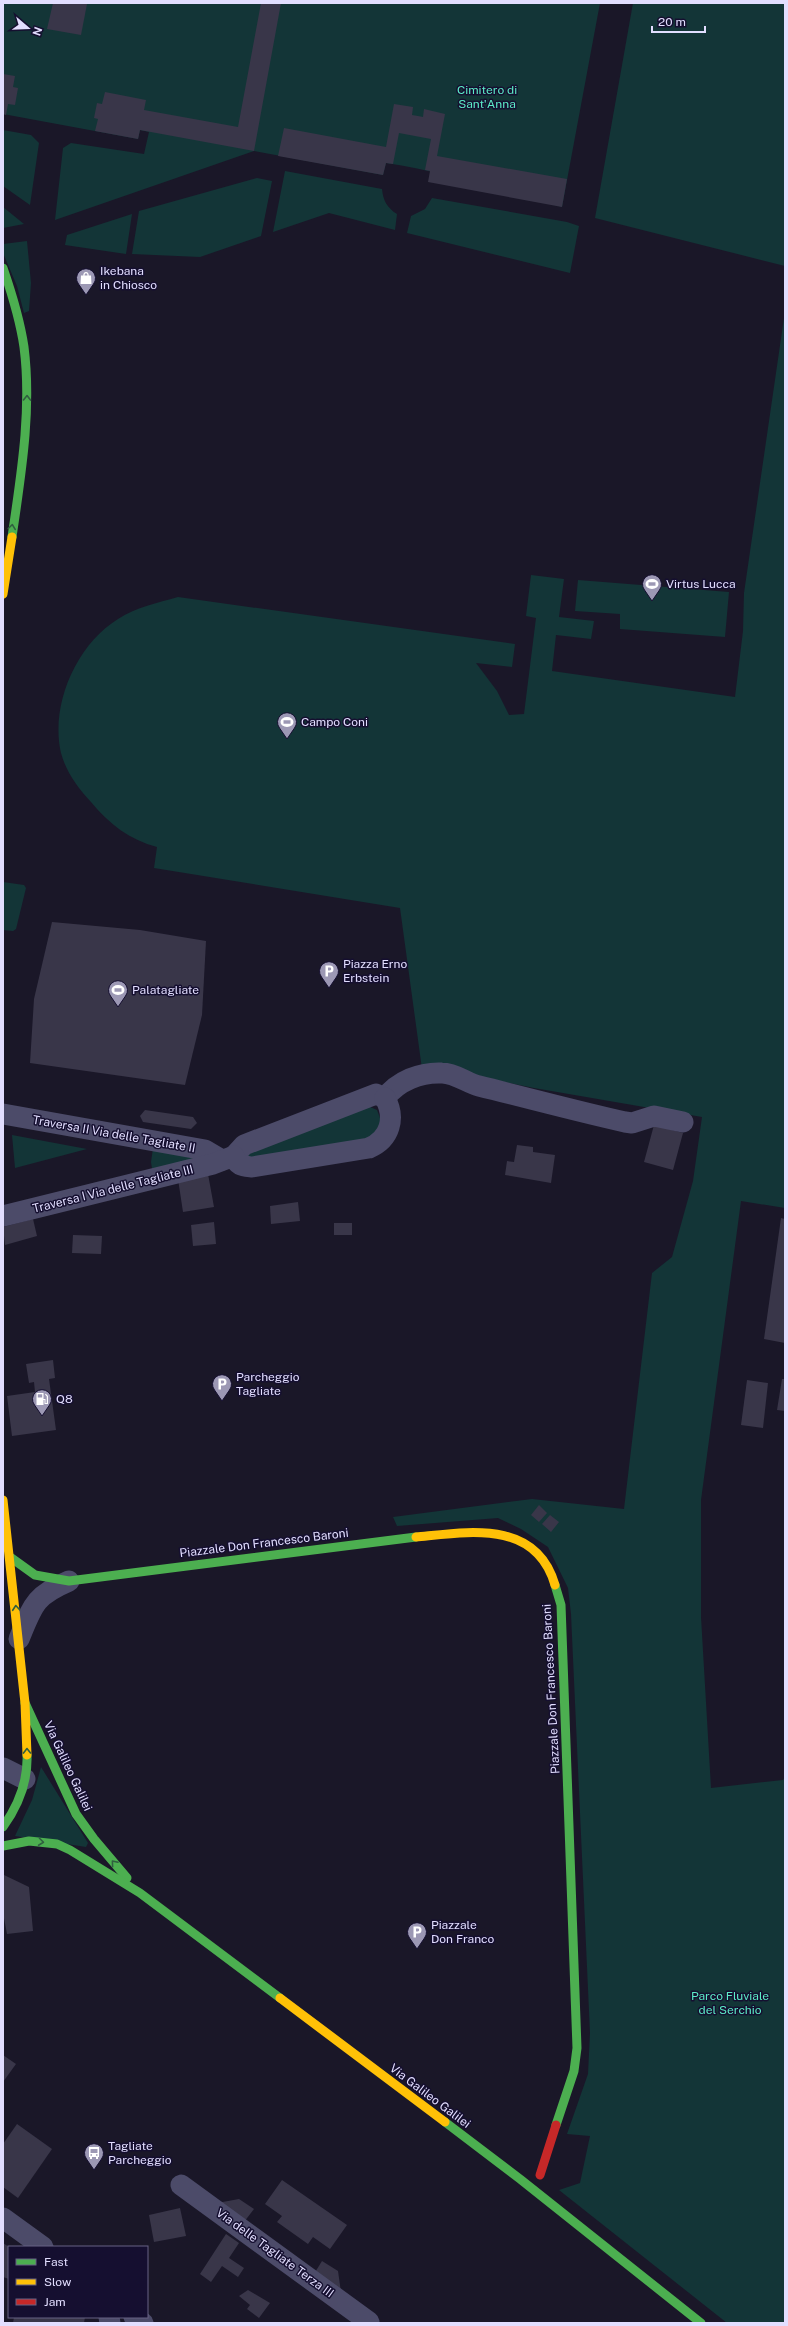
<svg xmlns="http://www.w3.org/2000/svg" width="788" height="2326" font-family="'Public Sans',sans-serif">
  <rect width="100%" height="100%" fill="#1a1728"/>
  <g fill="#133537">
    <path d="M3,3H600L562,207C504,191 445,172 386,163L383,175L254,151L55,220L63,148L71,143L144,154L149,132L140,130L138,139L3,114Z"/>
    <path d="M633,3H785V266L595,218Z"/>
    <path d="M3,130L31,135L39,143L30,205L3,186Z"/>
    <path d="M285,171L382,189C383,200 387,208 397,214L395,230L329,213L273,232Z"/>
    <path d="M257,178L272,181L261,236L200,257L132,254L139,211Z"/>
    <path d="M432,198L567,222L579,226L570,273L407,233L411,216L425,209Z"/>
    <path d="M3,207L24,224L3,228Z"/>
    <path d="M132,214L126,254L65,245L67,235Z"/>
    <path d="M27,241L31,283L29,311L24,313L17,286L3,253V244Z"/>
    <path d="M785,311V1208L741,1201L701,1500V1617L711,1788L783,1780L785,1777V2323H727L559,2190L580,2183L590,2136L567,2134L588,2074L590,2033L571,1614L568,1588L548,1547L521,1529L498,1518L397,1526L393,1517L532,1499L624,1509L652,1273L672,1257L693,1181L702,1117L534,1088L469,1075L422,1069L400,908L154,868L157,847C130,840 109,824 91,802C78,788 66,772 61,753C50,705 76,645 118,619C137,607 157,603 178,597L515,644L512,667L476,663L497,691L509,715L524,714L536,618L526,616L531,575L564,579L559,617L594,621L591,639L556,635L552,671L735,697L743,631L744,593Z"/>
    <path d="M578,580L729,592L725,637L620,629V614L575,611Z"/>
    <path d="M3,882L24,885L26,888L16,929L13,931L3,930Z"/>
    <path d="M368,1106L377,1110L382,1123L374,1139L248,1161L246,1150Z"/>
    <path d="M12,1135L87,1149L15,1168Z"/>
    <path d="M153,1148L202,1158L153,1175L151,1162Z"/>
    <path d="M41,1767L88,1843L86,1847L15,1836L32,1800Z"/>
  </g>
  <g fill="#393649">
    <path d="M53,3L87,4L81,35L47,29Z"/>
    <path d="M261,3H281L254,151L140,130L138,139L95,131L98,119L94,118L97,103L102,104L105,92L146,100L144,110L238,127Z"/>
    <path d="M3,74L15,76L13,87L18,88L15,105L8,104L6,115L3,114Z"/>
    <path d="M394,104L413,107L412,115L418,116L423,117L424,109L445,114L437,156L567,179L562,207L428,182L430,171L425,170L431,139L399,133L393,164L386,163L383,175L278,156L284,128L386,147Z"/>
    <path d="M52,922L140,930L206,941L202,1015L185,1085L30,1063L34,999Z"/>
    <path d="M145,1110L193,1117L197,1123L191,1129L143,1122L140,1116Z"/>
    <path d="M654,1125L683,1133L673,1170L644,1162Z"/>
    <path d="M517,1145L533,1147V1152L555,1155L551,1183L505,1175L507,1161L514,1162Z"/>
    <path d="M208,1174L214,1207L183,1212L178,1179Z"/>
    <path d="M298,1202L300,1221L271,1224L270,1206Z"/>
    <path d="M781,1218L785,1219V1343L764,1339Z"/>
    <path d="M33,1219L37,1236L5,1245L3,1227Z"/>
    <path d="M214,1222L216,1244L193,1246L191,1225Z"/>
    <rect x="334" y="1223" width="18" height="12"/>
    <path d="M73,1235L102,1236L101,1254L72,1253Z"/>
    <path d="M53,1360L55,1378L49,1379L56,1430L12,1436L7,1396L35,1392L34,1382L29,1383L26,1364Z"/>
    <path d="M782,1379H785V1411L777,1410Z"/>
    <path d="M747,1380L768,1383L763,1428L741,1425Z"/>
    <path d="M539,1505L547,1513L539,1522L531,1515Z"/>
    <path d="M550,1515L559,1522L551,1532L542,1524Z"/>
    <path d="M4,1875L29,1887L33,1931L7,1934L3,1913Z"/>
    <path d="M3,2055L16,2064L3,2082Z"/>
    <path d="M17,2124L52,2149L18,2198L3,2187V2144Z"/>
    <path d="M282,2180L347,2225L330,2249L313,2237L308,2244L277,2222L282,2216L265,2204Z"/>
    <path d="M239,2199L254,2209L244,2222L217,2203Z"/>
    <path d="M180,2208L186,2236L154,2242L149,2215Z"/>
    <path d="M226,2234L239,2243L229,2258L244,2268L238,2277L222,2266L211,2282L200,2274Z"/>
    <path d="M3,2243L9,2247V2279L3,2277Z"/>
    <path d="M322,2261L338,2271L341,2292L314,2274Z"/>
    <path d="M248,2290L270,2303L259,2318L247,2309L250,2305L239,2296Z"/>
    <path d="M14,2317H85L84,2323H13Z"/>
  </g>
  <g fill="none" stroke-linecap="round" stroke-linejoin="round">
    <g stroke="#4c4b69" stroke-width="21">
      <path d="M385,1098C398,1081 420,1072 442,1073C455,1073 467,1083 479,1086C528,1098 576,1111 625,1122L632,1123L654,1116L683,1122"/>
      <path d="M3,1114L205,1150L222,1160"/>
      <path d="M234,1156L244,1145L376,1094L385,1098"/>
      <path d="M3,1216L213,1164L234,1156C237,1166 243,1166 252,1167L369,1148C390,1139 396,1118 385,1098"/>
      <path d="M19,1639C33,1605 34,1596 69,1581"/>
      <path d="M3,1768L25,1779"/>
      <path d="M181,2185L369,2322"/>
      <path d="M3,2218L43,2247"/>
      <path d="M109,2317L110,2323"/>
      <path d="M134,2317L143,2323"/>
    </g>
    <g stroke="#4caf50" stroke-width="9">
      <path d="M3,268C12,294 20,320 24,347C32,410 21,475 12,537"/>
      <path d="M10,1557L35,1575L69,1581L416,1537"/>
      <path d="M555,1585L561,1605L577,2048L574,2071L556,2125"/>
      <path d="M25,1703L76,1814L94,1839L127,1878"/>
      <path d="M3,1827C18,1806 28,1781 27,1755"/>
      <path d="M3,1846L29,1841L57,1844L70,1850L140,1893L280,1998"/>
      <path d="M445,2122L520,2179L701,2323"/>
    </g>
    <g stroke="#ffc107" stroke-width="9">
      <path d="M3,594L12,537"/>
      <path d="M3,1500L25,1703L27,1755"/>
      <path d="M416,1537C468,1532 536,1519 555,1585"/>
      <path d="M280,1998L445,2122"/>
    </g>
    <path stroke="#c62828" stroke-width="9" d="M540,2175L556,2125"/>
  </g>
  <defs><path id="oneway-chevron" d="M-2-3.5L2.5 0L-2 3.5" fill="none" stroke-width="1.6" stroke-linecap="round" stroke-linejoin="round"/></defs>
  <g stroke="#305f40">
    <use href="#oneway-chevron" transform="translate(27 398) rotate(-89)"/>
    <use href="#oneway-chevron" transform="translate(12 527) rotate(-82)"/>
    <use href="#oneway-chevron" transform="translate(16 1608) rotate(-95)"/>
    <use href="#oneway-chevron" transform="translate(27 1751) rotate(-91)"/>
    <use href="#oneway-chevron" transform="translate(41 1842) rotate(7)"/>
    <use href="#oneway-chevron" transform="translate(114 1863) rotate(-130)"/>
  </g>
  <defs>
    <g id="shop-pin" transform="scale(1)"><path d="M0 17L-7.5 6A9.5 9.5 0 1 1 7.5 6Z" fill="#9c98b4" stroke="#150f30"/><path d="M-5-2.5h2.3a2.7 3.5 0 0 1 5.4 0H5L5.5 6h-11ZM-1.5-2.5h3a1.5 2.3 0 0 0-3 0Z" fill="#fff"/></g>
    <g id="stadium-pin" transform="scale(1)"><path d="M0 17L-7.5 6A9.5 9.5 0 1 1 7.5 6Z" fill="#9c98b4" stroke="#150f30"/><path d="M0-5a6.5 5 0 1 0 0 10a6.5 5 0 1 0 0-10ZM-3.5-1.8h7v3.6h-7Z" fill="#fff"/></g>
    <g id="parking-pin" transform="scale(1)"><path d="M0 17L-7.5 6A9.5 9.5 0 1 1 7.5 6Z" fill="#9c98b4" stroke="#150f30"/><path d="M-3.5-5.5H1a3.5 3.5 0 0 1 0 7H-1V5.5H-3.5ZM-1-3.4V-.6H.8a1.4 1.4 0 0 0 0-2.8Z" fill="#fff"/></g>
    <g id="fuel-pin" transform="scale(1)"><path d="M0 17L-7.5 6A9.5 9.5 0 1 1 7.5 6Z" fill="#9c98b4" stroke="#150f30"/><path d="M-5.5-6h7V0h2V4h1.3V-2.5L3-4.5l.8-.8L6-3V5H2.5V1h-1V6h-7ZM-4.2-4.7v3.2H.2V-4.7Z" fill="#fff"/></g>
    <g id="bus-pin" transform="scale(1)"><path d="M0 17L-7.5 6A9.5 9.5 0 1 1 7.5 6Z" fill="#9c98b4" stroke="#150f30"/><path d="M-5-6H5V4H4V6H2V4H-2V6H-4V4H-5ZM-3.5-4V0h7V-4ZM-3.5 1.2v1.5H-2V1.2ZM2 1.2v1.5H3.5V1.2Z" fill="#fff"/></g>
  </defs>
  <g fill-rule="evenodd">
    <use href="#shop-pin" x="86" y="278"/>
    <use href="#stadium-pin" x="652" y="584"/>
    <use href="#stadium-pin" x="287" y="722"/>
    <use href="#parking-pin" x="329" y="971"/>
    <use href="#stadium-pin" x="118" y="990"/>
    <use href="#parking-pin" x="222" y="1384"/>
    <use href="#fuel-pin" x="42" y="1399"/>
    <use href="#parking-pin" x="417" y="1932"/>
    <use href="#bus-pin" x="94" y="2153"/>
  </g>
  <g text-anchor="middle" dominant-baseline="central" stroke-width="3" stroke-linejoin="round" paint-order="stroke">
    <g font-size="12" fill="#5cecc8" stroke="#150f30">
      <text x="487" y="90">Cimitero di<tspan x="487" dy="14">Sant'Anna</tspan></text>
      <text x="730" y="1996">Parco Fluviale<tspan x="730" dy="14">del Serchio</tspan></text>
    </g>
    <g font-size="12" fill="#e2deff" stroke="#150f30" text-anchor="start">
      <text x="100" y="271">Ikebana<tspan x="100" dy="14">in Chiosco</tspan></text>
      <text x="666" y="584">Virtus Lucca</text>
      <text x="301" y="722">Campo Coni</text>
      <text x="343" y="964">Piazza Erno<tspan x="343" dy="14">Erbstein</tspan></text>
      <text x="132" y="990">Palatagliate</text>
      <text x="236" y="1377">Parcheggio<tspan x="236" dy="14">Tagliate</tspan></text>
      <text x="56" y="1399">Q8</text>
      <text x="431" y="1925">Piazzale<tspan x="431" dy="14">Don Franco</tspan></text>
      <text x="108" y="2146">Tagliate<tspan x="108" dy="14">Parcheggio</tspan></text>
    </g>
    <g font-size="12" fill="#e2deff" stroke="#150f30">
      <text transform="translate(114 1134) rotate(10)">Traversa II Via delle Tagliate II</text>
      <text transform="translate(113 1189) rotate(-14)">Traversa I Via delle Tagliate III</text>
      <text transform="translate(264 1543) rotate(-7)">Piazzale Don Francesco Baroni</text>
      <text transform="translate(551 1689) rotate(-93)">Piazzale Don Francesco Baroni</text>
      <text transform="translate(68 1766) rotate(65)">Via Galileo Galilei</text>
      <text transform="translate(430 2096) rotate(37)">Via Galileo Galilei</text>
      <text transform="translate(275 2253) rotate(36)">Via delle Tagliate Terza III</text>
    </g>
  </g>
  <rect width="788" height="2326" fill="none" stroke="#e2deff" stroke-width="8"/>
  <rect x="8" y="2246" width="140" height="72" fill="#150f30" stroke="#676283"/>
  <rect x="16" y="2259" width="20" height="6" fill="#4caf50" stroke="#676283"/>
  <text x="44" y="2266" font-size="12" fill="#e2deff">Fast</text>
  <rect x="16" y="2279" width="20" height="6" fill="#ffc107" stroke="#676283"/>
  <text x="44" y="2286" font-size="12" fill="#e2deff">Slow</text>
  <rect x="16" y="2299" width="20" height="6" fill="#c62828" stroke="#676283"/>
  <text x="44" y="2306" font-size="12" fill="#e2deff">Jam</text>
  <g transform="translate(28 28) rotate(109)" stroke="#150f30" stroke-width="3" paint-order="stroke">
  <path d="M0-3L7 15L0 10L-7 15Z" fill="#e2deff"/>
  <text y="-6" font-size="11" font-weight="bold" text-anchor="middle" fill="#e2deff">N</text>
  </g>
  <path d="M652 26v6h53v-6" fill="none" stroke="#e2deff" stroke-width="2"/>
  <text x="658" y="26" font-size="12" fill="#e2deff" stroke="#150f30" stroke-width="3" paint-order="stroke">20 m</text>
</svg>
